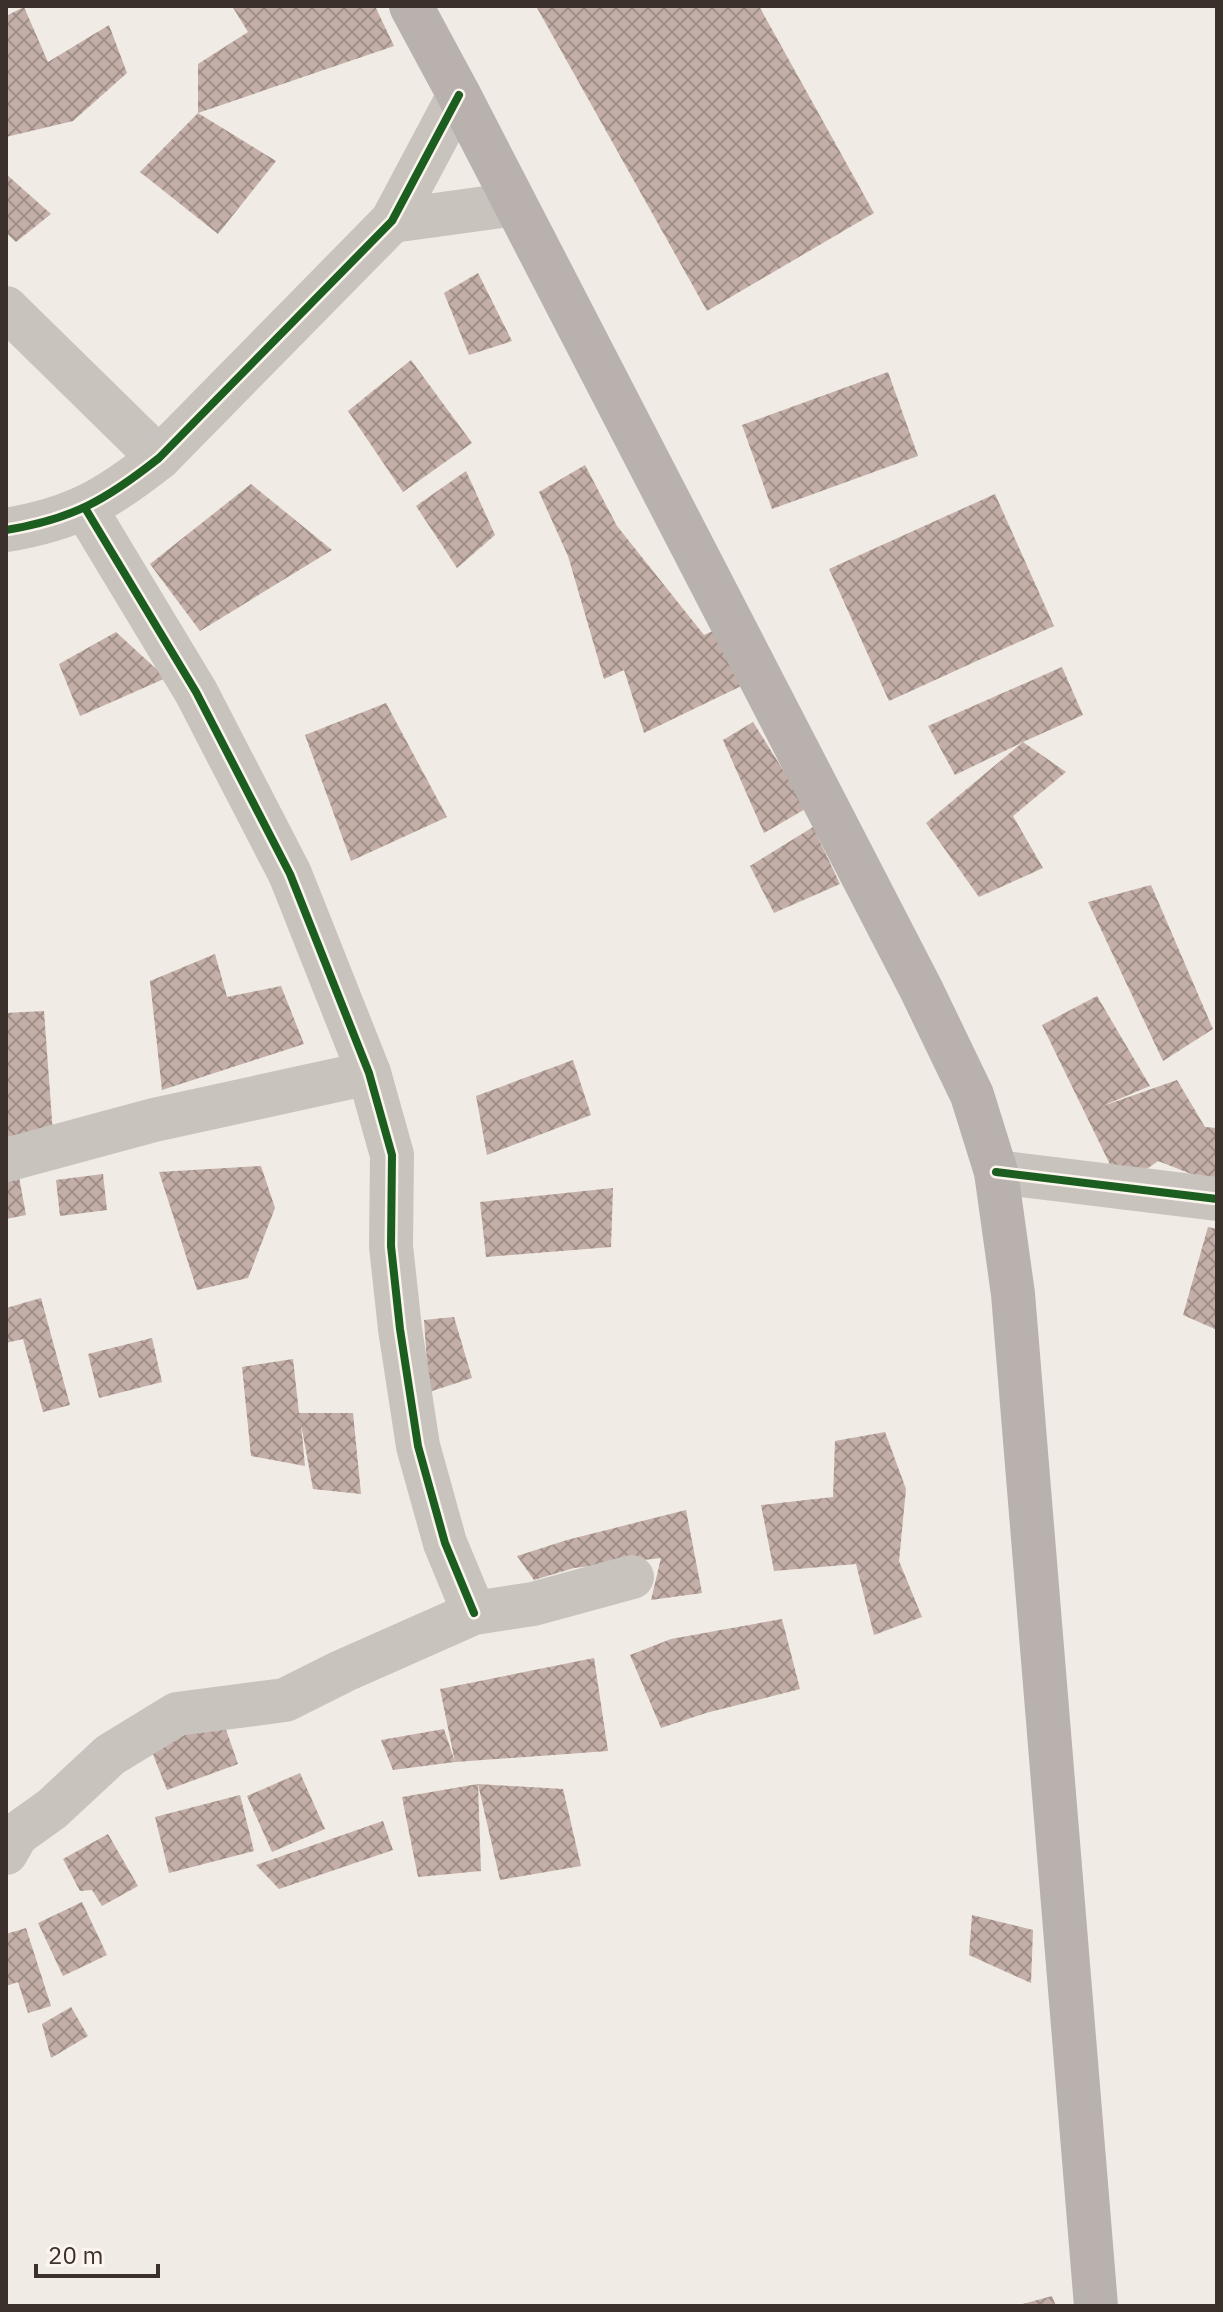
<svg xmlns="http://www.w3.org/2000/svg" width="1223" height="2312" font-family="'IBM Plex Sans',sans-serif">
  <defs>
    <pattern id="building-cross-hatch" width="8" height="8" patternUnits="userSpaceOnUse" patternTransform="scale(2)"><rect width="8" height="8" fill="#c3afa7"/><path d="M0 0l8 8M0 8l8-8" fill="none" stroke="#a08f88"/></pattern>
  </defs>
  <rect width="100%" height="100%" fill="#f0ebe5"/>
  <g fill="url(#building-cross-hatch)">
    <path d="M232,6H375L394,46L198,113V64L248,32Z"/>
    <path d="M536,6H759L874,213L707,311Z"/>
    <path d="M24,7L48,62L109,25L127,73L73,121L6,137V16Z"/>
    <path d="M198,113L276,161L218,234L140,172Z"/>
    <path d="M6,174L51,214L16,242L6,233Z"/>
    <path d="M478,273L512,341L469,355L444,293Z"/>
    <path d="M411,360L472,443L403,492L348,411Z"/>
    <path d="M888,372L918,456L772,509L742,425Z"/>
    <path d="M585,465L617,526L704,635L731,623L760,677L644,733L624,670L604,679L568,556L539,492Z"/>
    <path d="M466,471L495,535L457,568L416,506Z"/>
    <path d="M251,484L332,550L200,631L150,564Z"/>
    <path d="M995,494L1054,626L889,701L829,569Z"/>
    <path d="M116,632L166,678L80,716L59,664Z"/>
    <path d="M1062,667L1083,715L1023,742L1066,772L1013,816L1043,868L979,897L926,823L1023,742L955,775L928,726Z"/>
    <path d="M386,703L447,817L351,861L305,735Z"/>
    <path d="M753,722L807,808L764,833L723,740Z"/>
    <path d="M813,827L840,884L774,913L750,866Z"/>
    <path d="M1151,885L1213,1029L1163,1061L1088,902Z"/>
    <path d="M215,954L227,997L281,986L304,1044L162,1090L150,981Z"/>
    <path d="M1097,996L1150,1086L1100,1107L1177,1080L1205,1127L1217,1128V1184L1158,1161L1121,1187L1042,1025Z"/>
    <path d="M44,1011L53,1134L6,1137V1013Z"/>
    <path d="M573,1060L591,1115L487,1155L476,1096Z"/>
    <path d="M261,1166L275,1208L248,1278L197,1290L159,1172Z"/>
    <path d="M103,1174L107,1210L60,1216L56,1180Z"/>
    <path d="M19,1177L26,1215L6,1219V1179Z"/>
    <path d="M613,1188L611,1247L486,1257L480,1202Z"/>
    <path d="M1208,1227L1217,1229V1330L1183,1315Z"/>
    <path d="M41,1298L70,1405L43,1412L23,1339L6,1343V1308Z"/>
    <path d="M454,1317L472,1378L429,1392L424,1320Z"/>
    <path d="M152,1338L162,1382L99,1398L88,1354Z"/>
    <path d="M293,1359L299,1413H353L361,1494L313,1489L301,1424L305,1466L251,1456L242,1367Z"/>
    <path d="M885,1432L906,1489L899,1561L922,1617L874,1635L856,1564L774,1571L761,1505L833,1497L835,1441Z"/>
    <path d="M686,1510L702,1593L651,1600L661,1558L574,1568L534,1580L517,1556L567,1540Z"/>
    <path d="M782,1619L800,1689L706,1713L661,1728L630,1655L671,1639Z"/>
    <path d="M594,1658L608,1751L455,1762L393,1770L381,1740L444,1729L455,1762L440,1689Z"/>
    <path d="M223,1721L238,1764L167,1790L150,1747Z"/>
    <path d="M300,1773L325,1829L272,1852L247,1796Z"/>
    <path d="M478,1784L481,1871L418,1877L402,1797Z"/>
    <path d="M478,1784L563,1789L581,1866L500,1880Z"/>
    <path d="M240,1795L254,1851L169,1873L155,1817Z"/>
    <path d="M383,1821L393,1850L279,1889L256,1865Z"/>
    <path d="M108,1834L138,1886L102,1906L92,1890L80,1891L63,1859Z"/>
    <path d="M82,1902L107,1955L63,1976L38,1923Z"/>
    <path d="M972,1915L1033,1930L1031,1983L969,1955Z"/>
    <path d="M26,1928L51,2006L28,2013L18,1982L6,1986V1934Z"/>
    <path d="M71,2007L88,2036L51,2058L42,2024Z"/>
    <path d="M1052,2296L1056,2306H1019V2305Z"/>
  </g>
  <g fill="none" stroke-linecap="round" stroke-linejoin="round">
    <g stroke="#c9c3be" stroke-width="44">
      <path d="M6,308L159,458"/>
      <path d="M85,508L196,692L290,874L369,1073L392,1155L391,1246L400,1329L418,1446L445,1543L474,1613"/>
      <path d="M6,1160L154,1120L369,1073"/>
      <path d="M996,1172L1217,1199"/>
      <path d="M6,1853L17,1834L52,1809L110,1755L177,1714L285,1700L343,1671L474,1613L533,1604L632,1577"/>
    </g>
    <g stroke="#c9c3be" stroke-width="44">
      <path d="M392,221L515,204"/>
      <path d="M6,530C73,519 106,500 159,458L392,221L459,95"/>
    </g>
    <path stroke="#b8b1ad" stroke-width="44" d="M411,6L459,95L921,989L972,1095L996,1172L1013,1294L1096,2306"/>
    <g stroke="#fbf5ee" stroke-width="13">
      <g id="cycleway">
        <path d="M85,508L196,692L290,874L369,1073L392,1155L391,1246L400,1329L418,1446L445,1543L474,1613"/>
        <path d="M6,530C73,519 106,500 159,458L392,221L459,95"/>
        <path d="M996,1172L1217,1199"/>
      </g>
    </g>
    <use href="#cycleway" stroke="#1b5e20" stroke-width="8"/>
  </g>
  <rect width="1223" height="2312" fill="none" stroke="#3b302b" stroke-width="16"/>
  <path d="M36 2264v12h122v-12" fill="none" stroke="#3b302b" stroke-width="4"/>
  <text x="48" y="2264" font-size="24" fill="#3b302b" stroke="#fbf5ee" stroke-width="6" paint-order="stroke">20 m</text>
</svg>
